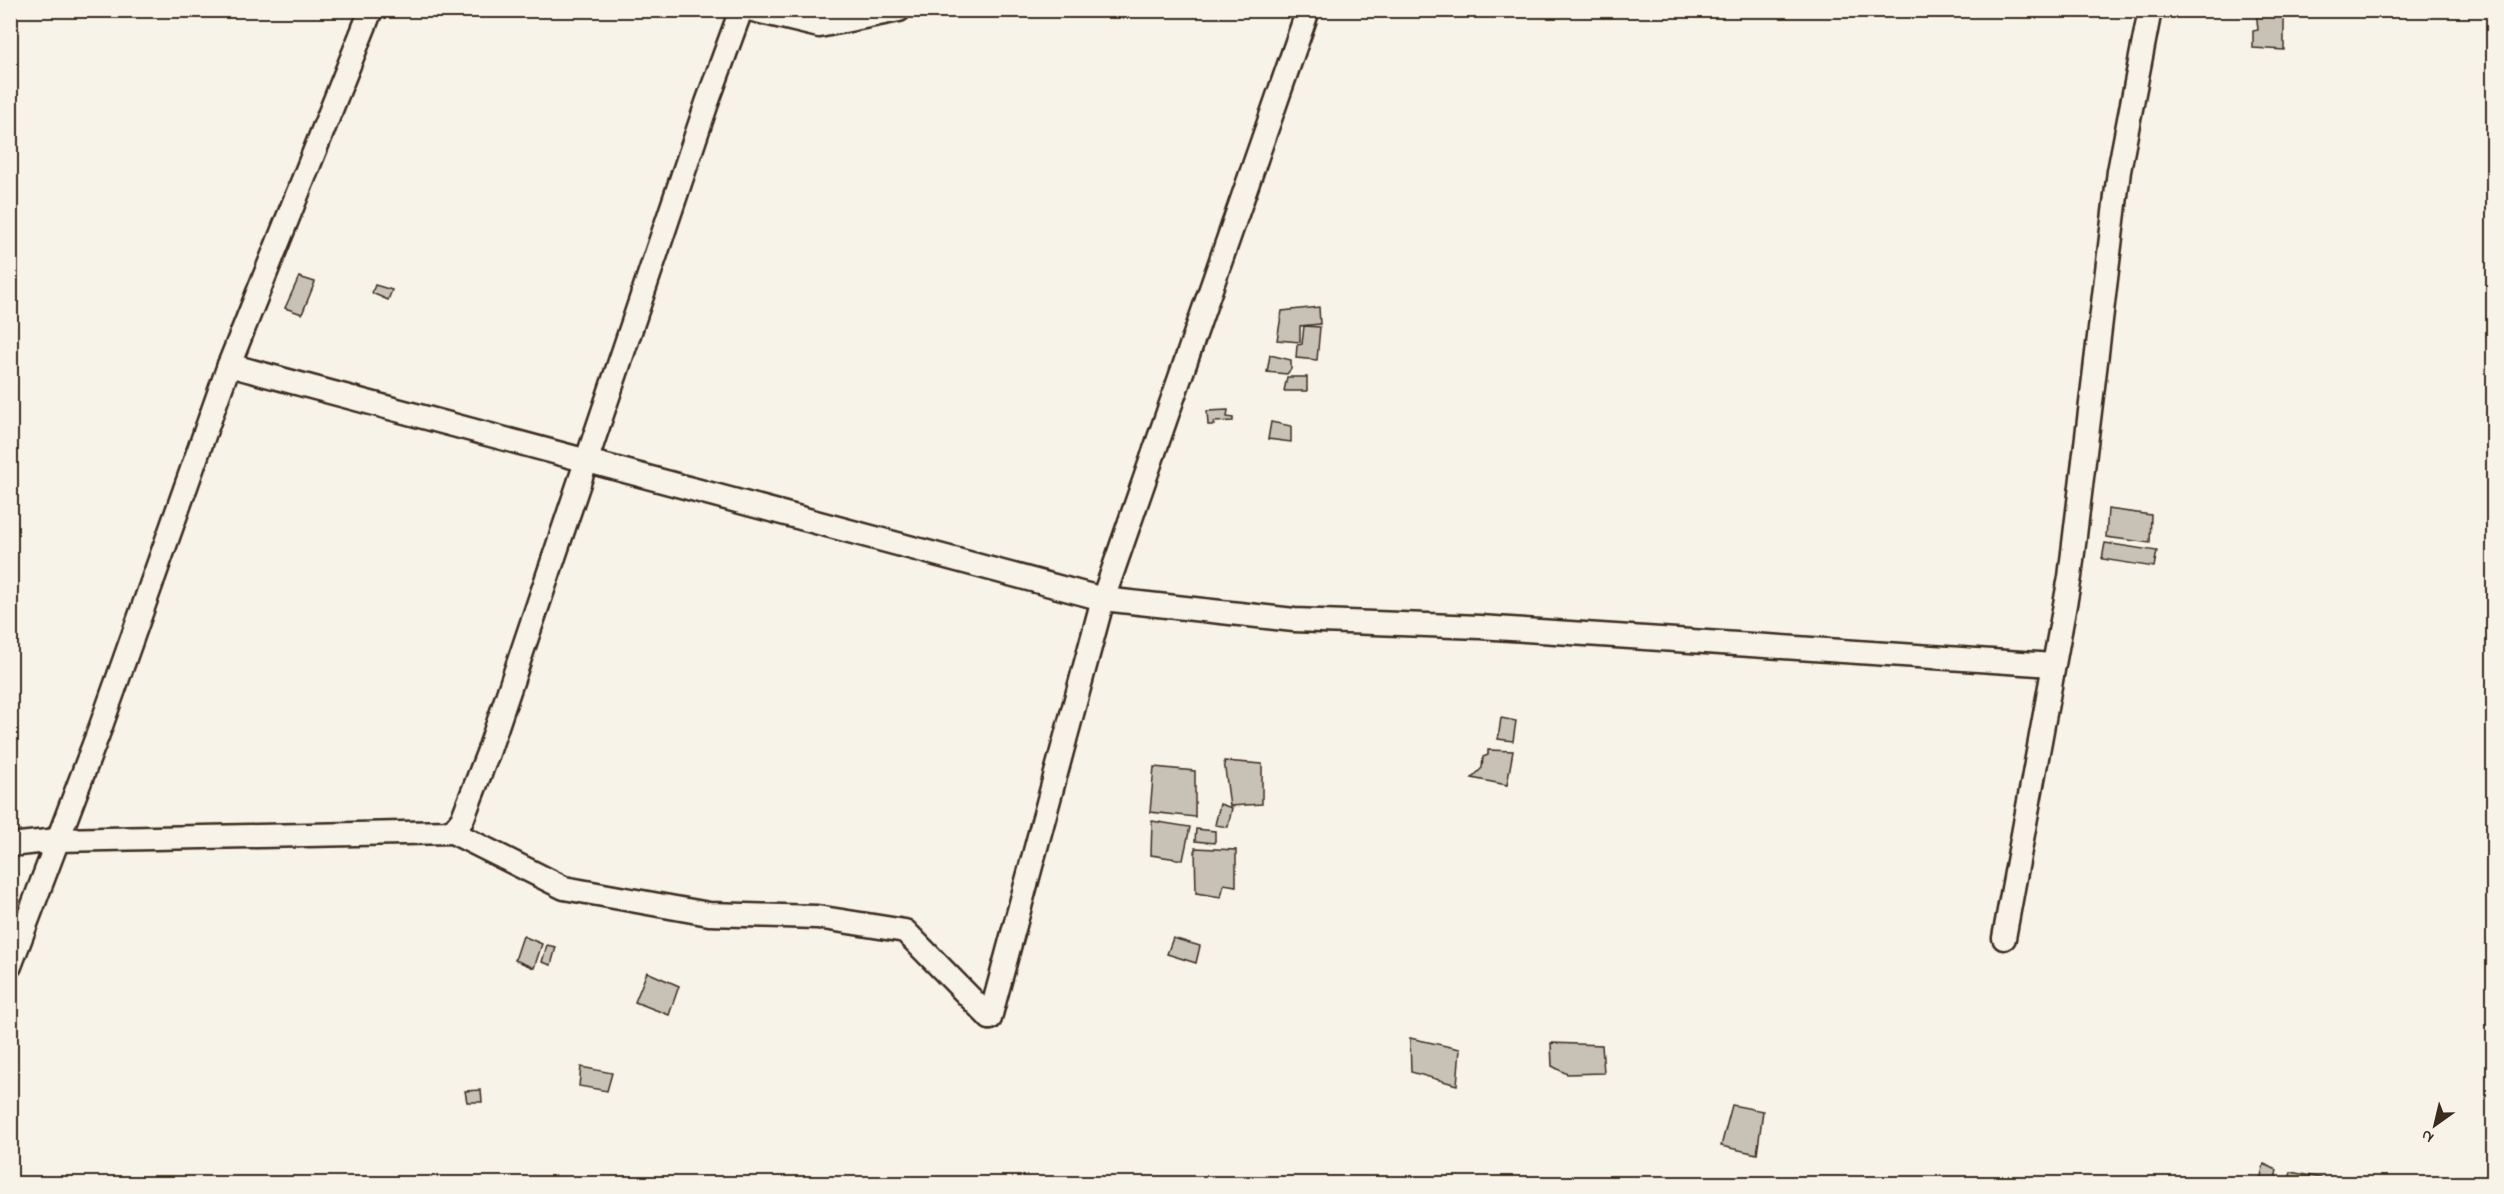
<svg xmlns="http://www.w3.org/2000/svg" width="2504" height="1194" font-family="'Indie Flower',sans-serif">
  <rect width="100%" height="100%" fill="#f7f3e8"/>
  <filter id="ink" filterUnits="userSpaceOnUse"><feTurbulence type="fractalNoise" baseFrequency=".0167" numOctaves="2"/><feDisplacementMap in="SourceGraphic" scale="12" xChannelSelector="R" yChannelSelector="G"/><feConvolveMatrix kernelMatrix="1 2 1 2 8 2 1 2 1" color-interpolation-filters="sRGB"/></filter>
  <g filter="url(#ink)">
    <g fill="#c8c1b6" stroke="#3b2a1e" stroke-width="1.5">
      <path d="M2256,10H2284V50L2253,48V31L2258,30Z"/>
      <path d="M299,277L315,282L302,314L285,308Z"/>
      <path d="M375,285L392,290L388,300L372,293Z"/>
      <path d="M1319,307L1320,324L1300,326V342L1277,340L1282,311Z"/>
      <path d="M1304,326L1320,327L1317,360L1296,358L1297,345L1302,344Z"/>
      <path d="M1270,355L1291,360V369L1287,374L1267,372Z"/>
      <path d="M1287,377H1307V391H1284Z"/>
      <path d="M1228,410L1227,417L1233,418V421L1214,422V425H1208L1207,411Z"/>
      <path d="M1271,422L1291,426V442L1268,439Z"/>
      <path d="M2108,509L2151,515L2150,543L2106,537Z"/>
      <path d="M2105,543L2157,551L2154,567L2102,559Z"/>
      <path d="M1501,718L1516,721L1513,741L1498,739Z"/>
      <path d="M1488,750L1513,751L1507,785L1472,778L1482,768L1483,757L1488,755Z"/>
      <path d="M1224,761L1262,764V804L1230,806Z"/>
      <path d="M1154,767L1195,771V817L1150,812Z"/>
      <path d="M1220,804L1232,808L1228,827L1215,825Z"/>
      <path d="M1152,821L1190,827L1183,860L1151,855Z"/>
      <path d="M1196,829L1215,831V843L1195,841Z"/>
      <path d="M1195,848L1236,850V886L1224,884L1221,897L1196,893Z"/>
      <path d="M523,936L542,944L534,968L515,960Z"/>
      <path d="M1173,938L1200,946L1196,963L1167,954Z"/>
      <path d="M547,945L556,947L551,965L542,962Z"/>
      <path d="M647,972L679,986L669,1015L635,1002Z"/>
      <path d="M1410,1038L1460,1049L1457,1085L1411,1072Z"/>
      <path d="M1551,1043L1602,1045L1604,1073L1567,1074L1552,1066Z"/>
      <path d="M581,1067L612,1073L607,1091L579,1086Z"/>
      <path d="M481,1090L482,1102H467L465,1091Z"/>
      <path d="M1732,1105L1763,1111L1757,1154L1721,1146Z"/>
      <path d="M2264,1164L2277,1170L2274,1184H2259Z"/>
      <path d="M2291,1172L2321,1178V1184H2288Z"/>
      <path d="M2037,1179L2038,1184L2012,1183Z"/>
    </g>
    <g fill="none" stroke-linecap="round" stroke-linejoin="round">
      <g stroke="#3b2a1e" stroke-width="27">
        <g id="minor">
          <path d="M753,10L819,26L899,10"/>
          <path d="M229,365L1103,599L1294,620L1480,627L2053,665"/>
          <path d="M452,832L564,888L709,914L817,917L905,931L990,1018"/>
          <path d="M10,845L57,840L452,832L462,820L488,753L707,103L741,10"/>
          <path d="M2004,938L2070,577L2119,171L2150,10"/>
          <path d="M10,966L101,726L229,365L371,10"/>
          <path d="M990,1018L1103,599L1308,10"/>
        </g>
      </g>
      <use href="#minor" stroke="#f7f3e8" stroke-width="22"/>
    </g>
  </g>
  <rect width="2504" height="1194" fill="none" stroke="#f7f3e8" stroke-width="36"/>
  <rect x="18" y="18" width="2468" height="1158" fill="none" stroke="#3b2a1e" stroke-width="2" filter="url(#ink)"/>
  <g transform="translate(2435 1125) rotate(214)" stroke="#f7f3e8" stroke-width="4.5" paint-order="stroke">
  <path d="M0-4.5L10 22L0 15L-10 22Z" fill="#3b2a1e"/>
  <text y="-9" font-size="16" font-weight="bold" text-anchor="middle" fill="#3b2a1e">N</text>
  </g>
</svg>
